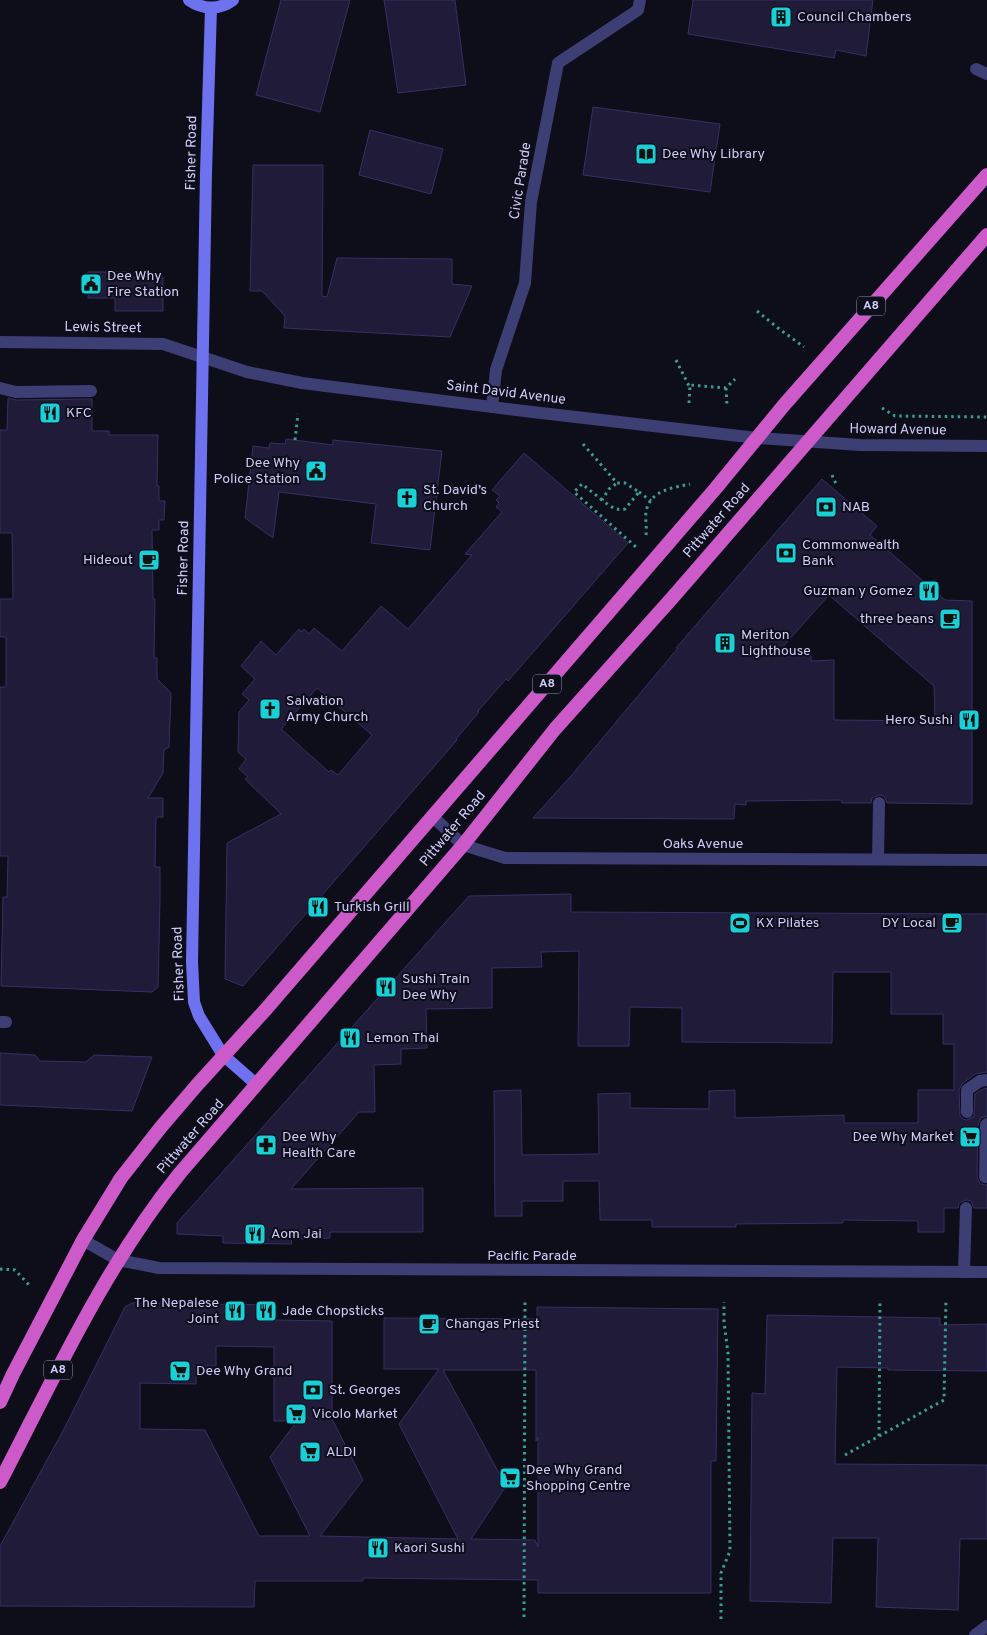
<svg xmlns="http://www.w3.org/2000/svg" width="987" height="1635" font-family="Overpass,sans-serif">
  <rect width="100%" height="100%" fill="#0e0d1a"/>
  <g fill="#1f1b39" stroke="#373062" fill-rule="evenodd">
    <path d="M281,0H350L320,112L256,95Z"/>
    <path d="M384,0H455L466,85L398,93Z"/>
    <path d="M693,0H873L866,56L836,50L834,58L688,34Z"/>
    <path d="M593,107L720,124L710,192L583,175Z"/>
    <path d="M370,130L443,149L431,194L359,175Z"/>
    <path d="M253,165H323L322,296L327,297L337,258L452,259V284L472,286L450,337L284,328L285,316L262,291H250Z"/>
    <path d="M88,272H129V277H163V311H115V298H88Z"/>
    <path d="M8,398L16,400L92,399V431H109V435H158L157,486H159V501H165L164,520H159V530H152L153,599H155L154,658H157V679L171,693L169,747L164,750L163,773L148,798H163V817H156L155,867H160V899L158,987L152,992L1,986L3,897H7L8,856H0V687H6V637H0V599H13L12,533H0V430H7Z"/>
    <path d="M286,439L333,445V440L442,451L430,550L371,543L376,504L279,492L273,538L245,518L253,446L269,448L270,443L285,444Z"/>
    <path d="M524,453L628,543L508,681L506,679L478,711L479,712L456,739L457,740L243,986L225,979L227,843L281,814L245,779L248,777L239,769L246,759L238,752L239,712L249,700L242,694L255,679L241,666L261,641L276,655L299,629L301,632L304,629L309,634L314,628L342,651L381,606L408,629L472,555L465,554L502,512L496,507L499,503L496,500L500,496L492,490ZM317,688L372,735L338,775L331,770L329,772L281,729Z"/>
    <path d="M822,479L877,526L870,535L945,600L972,601V804L887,803L884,796L879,795L872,798L871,803H842L841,800L746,801V805L735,804L734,819L533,818L571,776L678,648H676ZM829,595L934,686L935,721L834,720V660L811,661V651H779Z"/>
    <path d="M571,894V912L987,914V1072L975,1074L962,1084L959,1090L960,1116L963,1119L967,1120L974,1116L975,1094L983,1089L987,1088V1116L981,1118L978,1125L977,1177L980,1184L987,1185V1208H974L971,1201L966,1200L959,1203L958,1208H944V1232H918V1221L843,1220V1223L736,1224V1227H652V1220H600L599,1181H563V1201H522V1216H495L494,1091L521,1090L522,1155L599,1154L598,1094L630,1093V1108L709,1109V1091L735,1090V1118L844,1115V1123H918V1090H954V1044H943V1014H891V972H833L832,1043L682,1042V1008L630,1007L629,1046H578L579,951L541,952L542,967L492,968V1008L426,1009L427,1048L401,1049V1064L374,1065L375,1112H359L291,1189L423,1188V1232H330V1238L291,1239L292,1244L223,1243V1236L177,1234V1223L469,896Z"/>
    <path d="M0,1053L35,1055L40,1061L86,1062L94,1055L152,1057L132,1111L0,1105Z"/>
    <path d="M132,1303L274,1305V1320L332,1321V1419L363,1480L320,1536L458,1539L399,1424L439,1369H384V1318L537,1319V1307L718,1309L716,1461H711V1593H538V1580L363,1578V1581H255L254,1607L0,1606V1546L64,1429L125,1307ZM216,1346L274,1347V1421H297L270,1457L310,1536H259L205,1430L140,1429V1383L196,1384V1366H216ZM443,1370H536V1441L538,1437V1547L535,1540L471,1539L506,1486Z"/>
    <path d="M767,1315L940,1318V1325L987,1324V1371L888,1370V1368L837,1367L835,1464L987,1465V1539H960L958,1610L876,1607L878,1538H833L831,1603L750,1601L752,1393L765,1394Z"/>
  </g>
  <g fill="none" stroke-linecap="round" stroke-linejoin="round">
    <g stroke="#3a9f93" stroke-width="3" stroke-dasharray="2.5 4" stroke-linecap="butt">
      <path d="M757,311L778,328L804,347"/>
      <path d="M676,360L689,386"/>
      <path d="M726,388L727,406"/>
      <path d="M689,403L690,385L726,388L735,379"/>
      <path d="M882,408L895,416L987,417"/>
      <path d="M295,440L298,414"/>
      <path d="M583,444L617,483H625L639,492L625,509C615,511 610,506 602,500L609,489L617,483"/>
      <path d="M832,475L836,484"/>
      <path d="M639,492L651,501"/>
      <path d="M602,500L582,484L574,492L636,547"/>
      <path d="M646,535C647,527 645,519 646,512C650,490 672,488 690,484"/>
      <path d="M0,1269L15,1270L31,1287"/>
      <path d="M879,1436L880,1301"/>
      <path d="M845,1455L944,1400L946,1300"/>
      <path d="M524,1617L525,1301"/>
      <path d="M721,1619V1573L730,1551L728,1353L724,1322V1302"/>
    </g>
    <g stroke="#3d3e74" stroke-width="12">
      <path d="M976,69L987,74"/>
      <path d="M0,388L16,392L91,391"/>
      <path d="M878,859L879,803"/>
      <path d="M967,1112V1090L980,1081L987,1080"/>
      <path d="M987,1124L986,1125L985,1177H987"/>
      <path d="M964,1272L966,1208"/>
    </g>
    <g stroke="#3d3e74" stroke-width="12">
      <path d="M0,342L163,344L247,372L302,383L524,411L757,438L860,445L987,446"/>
      <path d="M492,407L496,370L525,283L531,202L558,63L638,10L640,0"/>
      <path d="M432,816L463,845L505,858L987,860"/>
      <path d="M0,1022H6"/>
      <path d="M83,1240L118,1260L159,1268L987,1272"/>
      <path d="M975,1635L987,1626"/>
    </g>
    <g stroke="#6e72ee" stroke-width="12">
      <path d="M189,0C203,10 220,10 233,0"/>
      <path d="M211,8L206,173L192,962L194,1002L199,1016L223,1055L257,1085"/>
    </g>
    <g stroke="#cd5ac9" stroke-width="14">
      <path d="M0,1402L13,1374L83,1240L121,1178L161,1127L197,1085L267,1008L521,714L716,488L784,405L987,175"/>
      <path d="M0,1482C55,1376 105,1266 180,1173L463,845L555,729L673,597L987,235"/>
    </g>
  </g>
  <defs>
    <g id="building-square" transform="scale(1.125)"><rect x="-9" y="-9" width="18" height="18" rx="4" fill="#1ad0d7" stroke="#0e0d1a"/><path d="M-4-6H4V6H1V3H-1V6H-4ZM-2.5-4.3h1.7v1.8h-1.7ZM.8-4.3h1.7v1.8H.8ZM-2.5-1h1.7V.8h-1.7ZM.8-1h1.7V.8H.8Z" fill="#111"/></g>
    <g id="library-square" transform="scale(1.125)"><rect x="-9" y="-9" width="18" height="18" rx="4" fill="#1ad0d7" stroke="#0e0d1a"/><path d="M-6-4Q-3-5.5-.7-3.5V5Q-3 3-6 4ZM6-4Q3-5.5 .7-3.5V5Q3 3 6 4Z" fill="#111"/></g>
    <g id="civic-square" transform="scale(1.125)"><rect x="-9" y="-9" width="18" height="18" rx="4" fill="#1ad0d7" stroke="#0e0d1a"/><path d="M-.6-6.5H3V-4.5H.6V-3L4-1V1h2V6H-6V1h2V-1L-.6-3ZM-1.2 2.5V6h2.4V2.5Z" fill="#111"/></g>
    <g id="restaurant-square" transform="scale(1.125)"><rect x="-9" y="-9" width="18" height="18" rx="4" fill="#1ad0d7" stroke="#0e0d1a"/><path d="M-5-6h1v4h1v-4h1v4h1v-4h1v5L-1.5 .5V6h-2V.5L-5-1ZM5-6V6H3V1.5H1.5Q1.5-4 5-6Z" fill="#111"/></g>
    <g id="church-square" transform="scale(1.125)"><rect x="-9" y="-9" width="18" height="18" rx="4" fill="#1ad0d7" stroke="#0e0d1a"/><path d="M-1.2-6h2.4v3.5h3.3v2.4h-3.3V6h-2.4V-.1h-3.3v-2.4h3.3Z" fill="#111"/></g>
    <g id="bank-square" transform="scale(1.125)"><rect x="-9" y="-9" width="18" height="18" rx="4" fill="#1ad0d7" stroke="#0e0d1a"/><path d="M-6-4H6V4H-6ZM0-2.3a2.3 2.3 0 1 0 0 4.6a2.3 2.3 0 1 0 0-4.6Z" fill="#111"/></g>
    <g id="cafe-square" transform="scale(1.125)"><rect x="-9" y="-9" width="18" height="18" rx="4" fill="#1ad0d7" stroke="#0e0d1a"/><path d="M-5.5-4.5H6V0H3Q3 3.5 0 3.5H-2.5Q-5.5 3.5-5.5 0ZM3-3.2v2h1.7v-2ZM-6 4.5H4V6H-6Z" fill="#111"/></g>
    <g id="stadium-square" transform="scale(1.125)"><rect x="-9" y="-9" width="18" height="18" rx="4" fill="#1ad0d7" stroke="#0e0d1a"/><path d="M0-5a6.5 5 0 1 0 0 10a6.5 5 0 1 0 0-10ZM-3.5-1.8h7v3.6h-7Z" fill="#111"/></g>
    <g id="supermarket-square" transform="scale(1.125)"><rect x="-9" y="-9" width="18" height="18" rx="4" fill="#1ad0d7" stroke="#0e0d1a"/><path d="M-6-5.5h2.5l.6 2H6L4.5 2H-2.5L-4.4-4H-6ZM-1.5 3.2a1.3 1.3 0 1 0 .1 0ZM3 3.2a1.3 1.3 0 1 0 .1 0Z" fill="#111"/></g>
    <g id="pharmacy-square" transform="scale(1.125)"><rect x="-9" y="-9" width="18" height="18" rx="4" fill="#1ad0d7" stroke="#0e0d1a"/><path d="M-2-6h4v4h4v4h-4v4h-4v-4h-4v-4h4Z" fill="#111"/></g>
  </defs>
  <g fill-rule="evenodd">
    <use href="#building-square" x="781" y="17"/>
    <use href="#library-square" x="646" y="154"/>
    <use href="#civic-square" x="91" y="284"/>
    <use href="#restaurant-square" x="50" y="413"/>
    <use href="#civic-square" x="316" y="471"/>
    <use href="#church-square" x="407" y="498"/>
    <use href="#bank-square" x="826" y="507"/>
    <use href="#bank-square" x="786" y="553"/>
    <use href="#cafe-square" x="149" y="560"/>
    <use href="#restaurant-square" x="929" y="591"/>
    <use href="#cafe-square" x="950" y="619"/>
    <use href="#building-square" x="725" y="643"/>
    <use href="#church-square" x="270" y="709"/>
    <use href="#restaurant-square" x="969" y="720"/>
    <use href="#restaurant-square" x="318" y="907"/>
    <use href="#stadium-square" x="740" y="923"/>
    <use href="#cafe-square" x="952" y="923"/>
    <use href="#restaurant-square" x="386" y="987"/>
    <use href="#restaurant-square" x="350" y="1038"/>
    <use href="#supermarket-square" x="970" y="1137"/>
    <use href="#pharmacy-square" x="266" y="1145"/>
    <use href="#restaurant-square" x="255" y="1234"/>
    <use href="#restaurant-square" x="235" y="1311"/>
    <use href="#restaurant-square" x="266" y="1311"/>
    <use href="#cafe-square" x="429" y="1324"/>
    <use href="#supermarket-square" x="180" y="1371"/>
    <use href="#bank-square" x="313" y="1390"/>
    <use href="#supermarket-square" x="296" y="1414"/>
    <use href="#supermarket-square" x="310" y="1452"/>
    <use href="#supermarket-square" x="510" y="1478"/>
    <use href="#restaurant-square" x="378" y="1548"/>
  </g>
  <g text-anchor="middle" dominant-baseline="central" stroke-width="4" stroke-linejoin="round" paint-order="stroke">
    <g fill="#0e0d1a" stroke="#9493b6" stroke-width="1">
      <rect x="857" y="296.5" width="28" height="19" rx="4"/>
      <rect x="533" y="674.5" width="28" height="19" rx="4"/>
      <rect x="44" y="1360.5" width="28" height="19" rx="4"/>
    </g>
    <g font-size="12" font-weight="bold" fill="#ceccf9">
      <text x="871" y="306">A8</text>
      <text x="547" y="684">A8</text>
      <text x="58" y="1370">A8</text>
    </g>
    <g font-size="14" fill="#ceccf9" stroke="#0e0d1a" text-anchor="start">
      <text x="797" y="17">Council Chambers</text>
      <text x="662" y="154">Dee Why Library</text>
      <text x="107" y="276">Dee Why<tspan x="107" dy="16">Fire Station</tspan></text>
      <text x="66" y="413">KFC</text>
      <text x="300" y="463" text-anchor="end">Dee Why<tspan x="300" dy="16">Police Station</tspan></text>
      <text x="423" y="490">St. David’s<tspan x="423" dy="16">Church</tspan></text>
      <text x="842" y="507">NAB</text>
      <text x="802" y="545">Commonwealth<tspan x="802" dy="16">Bank</tspan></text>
      <text x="133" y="560" text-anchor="end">Hideout</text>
      <text x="913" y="591" text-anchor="end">Guzman y Gomez</text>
      <text x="934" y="619" text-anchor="end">three beans</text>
      <text x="741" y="635">Meriton<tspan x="741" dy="16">Lighthouse</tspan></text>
      <text x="286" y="701">Salvation<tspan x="286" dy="16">Army Church</tspan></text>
      <text x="953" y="720" text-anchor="end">Hero Sushi</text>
      <text x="334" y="907">Turkish Grill</text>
      <text x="756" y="923">KX Pilates</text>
      <text x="936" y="923" text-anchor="end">DY Local</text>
      <text x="402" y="979">Sushi Train<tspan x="402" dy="16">Dee Why</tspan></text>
      <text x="366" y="1038">Lemon Thai</text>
      <text x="282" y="1137">Dee Why<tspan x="282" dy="16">Health Care</tspan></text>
      <text x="954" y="1137" text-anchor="end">Dee Why Market</text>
      <text x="271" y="1234">Aom Jai</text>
      <text x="219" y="1303" text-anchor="end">The Nepalese<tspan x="219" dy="16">Joint</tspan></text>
      <text x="282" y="1311">Jade Chopsticks</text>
      <text x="445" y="1324">Changas Priest</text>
      <text x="196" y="1371">Dee Why Grand</text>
      <text x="329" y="1390">St. Georges</text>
      <text x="312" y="1414">Vicolo Market</text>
      <text x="326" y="1452">ALDI</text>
      <text x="526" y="1470">Dee Why Grand<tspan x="526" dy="16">Shopping Centre</tspan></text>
      <text x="394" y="1548">Kaori Sushi</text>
    </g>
    <g font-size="14" fill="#ceccf9" stroke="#0e0d1a">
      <text transform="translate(192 153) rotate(-89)">Fisher Road</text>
      <text transform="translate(521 181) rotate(-81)">Civic Parade</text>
      <text transform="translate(103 328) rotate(1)">Lewis Street</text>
      <text transform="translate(506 393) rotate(7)">Saint David Avenue</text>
      <text transform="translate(898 430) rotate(1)">Howard Avenue</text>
      <text transform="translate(717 521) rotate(-49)">Pittwater Road</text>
      <text transform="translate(184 558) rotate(-89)">Fisher Road</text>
      <text transform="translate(453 829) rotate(-50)">Pittwater Road</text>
      <text x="703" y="844">Oaks Avenue</text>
      <text transform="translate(179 964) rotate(-92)">Fisher Road</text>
      <text transform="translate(191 1137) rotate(-49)">Pittwater Road</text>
      <text x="532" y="1256">Pacific Parade</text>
    </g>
  </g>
</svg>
